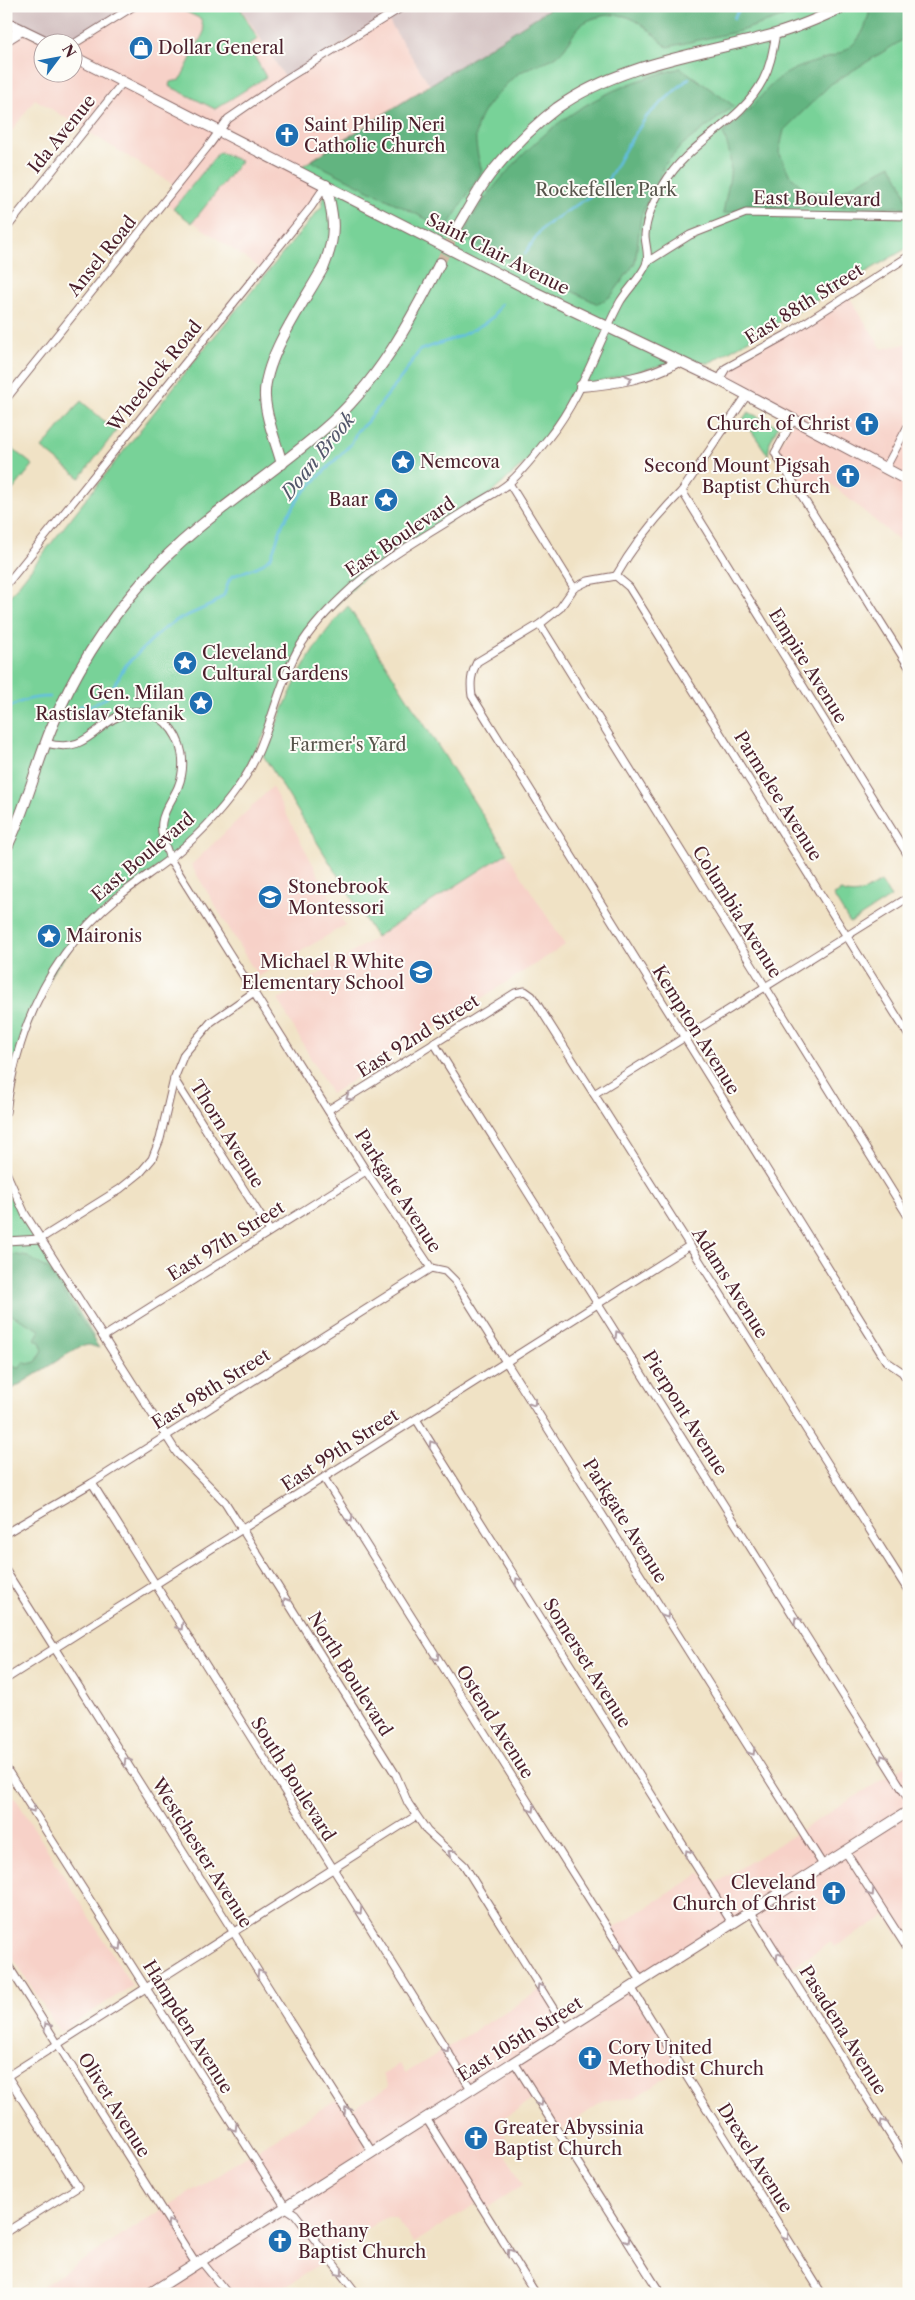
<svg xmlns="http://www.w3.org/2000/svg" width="915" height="2300" font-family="'Libre Caslon Text',serif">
  <rect width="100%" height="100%" fill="#fdfcf7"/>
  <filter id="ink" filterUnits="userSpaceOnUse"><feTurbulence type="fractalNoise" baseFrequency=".02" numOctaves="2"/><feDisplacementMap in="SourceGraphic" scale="10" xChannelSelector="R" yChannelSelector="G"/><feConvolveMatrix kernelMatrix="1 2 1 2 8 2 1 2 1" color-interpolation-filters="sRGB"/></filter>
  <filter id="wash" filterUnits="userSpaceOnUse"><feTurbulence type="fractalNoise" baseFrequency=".0096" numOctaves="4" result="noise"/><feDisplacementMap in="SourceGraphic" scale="20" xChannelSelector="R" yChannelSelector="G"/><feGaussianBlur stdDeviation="1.12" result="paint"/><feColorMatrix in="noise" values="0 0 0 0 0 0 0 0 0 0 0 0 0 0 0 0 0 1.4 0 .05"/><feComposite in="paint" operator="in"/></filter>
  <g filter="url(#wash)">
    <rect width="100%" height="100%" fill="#f0e2c5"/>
    <g fill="#f7d1c8">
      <path d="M134,6H240L286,79L387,17L430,85L297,170L326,185L261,269L164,202L176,186L35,99L11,132L6,129V22L42,42V72H72L73,45Z"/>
      <path d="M848,295L882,349L909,343V549L830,483L804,499L775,453L793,420L719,380L726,368Z"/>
      <path d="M272,787L345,925L258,977L191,865Z"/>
      <path d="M507,853L565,945L331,1094L278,1000Z"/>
      <path d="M909,1763V1933L901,1938L886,1916L834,1947L831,1942L787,1970L751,1912L641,1981L609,1931L701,1873L710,1887Z"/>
      <path d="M11,1791L132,1986L60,2032L6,1947V1794Z"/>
      <path d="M631,1987L680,2068L634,2098L605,2100L558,2132L536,2097L497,2123L509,2143L502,2148L524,2184L484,2210L478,2202L414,2243L395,2217H386L326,2254L328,2258L275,2294H30L340,2097L349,2111L389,2086L383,2075L399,2064L406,2073L542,1989L566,2028Z"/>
    </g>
    <g fill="#d2bfc0">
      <path d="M6,6H134L72,42H47L6,22Z"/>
      <path d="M240,6H554L430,85L386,17L286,79Z"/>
    </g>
    <g fill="#78d298" stroke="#617862">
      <path d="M174,6H239L258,39L248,45L266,77L215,109L169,86L170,82L180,80L204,32L201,19Z"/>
      <path d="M554,6H909V247L709,363L678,361L581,386L535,454L487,497L367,575L306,636L268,728L227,802L180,849L97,916L52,973L19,1049L6,1123V601L199,355L322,206L326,185L296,170Z"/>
      <path d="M219,152L241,161L192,223L173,209Z"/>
      <path d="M81,401L116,431L80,478L42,448Z"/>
      <path d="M748,412L778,426L770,442L768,455L743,419Z"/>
      <path d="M6,444L33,465L12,491L6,486Z"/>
      <path d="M348,606L507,853L376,937L263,755C288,699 304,652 348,606Z"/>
      <path d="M881,882L891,897L850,923L833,895L841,891C858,898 866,890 881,882Z"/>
      <path d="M6,1191L94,1337L6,1393Z"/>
    </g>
    <g fill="#62b480" stroke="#566a56">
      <path d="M554,6H785V16L740,31L667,47C646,27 630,8 598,17C591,19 583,22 578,28C569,39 567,49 555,57C545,63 533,65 523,71C514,75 507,84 500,91C473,120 471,133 482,171L446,229L311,161Z"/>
      <path d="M873,6H909V36L831,84L784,130L779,152L790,176L807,191L840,192L891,165L901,183L909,207L756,206L723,214C728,181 737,166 723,133C731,127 739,120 746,113C758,101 767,87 781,77C817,52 861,66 870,8Z"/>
      <path d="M681,68L734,106L682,145L663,167L660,178L645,206L641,217L635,263L611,296L598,304L464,238C470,216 486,197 500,180C553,118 601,88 681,68Z"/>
      <path d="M6,1253L28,1257L49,1270L99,1348L89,1345L79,1347L6,1393V1362L19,1369L23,1362L28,1364L36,1362L43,1350L40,1342L35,1339L40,1330L8,1313L6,1316Z"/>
    </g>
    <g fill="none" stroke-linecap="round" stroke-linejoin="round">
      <g stroke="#63bee1" stroke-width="2.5">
        <path d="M734,18L741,6"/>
        <path d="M525,254L540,231L549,223L604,187L627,146L647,116L689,78"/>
        <path d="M80,706L92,705L106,698L126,665L161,631L175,621L213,604L224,595L229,580L233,576L259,566L271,557L283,523L301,495L351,444L357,431L366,423L403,375L420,350L456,338L482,325L493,317L501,304"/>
        <path d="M6,710C19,700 34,697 50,697"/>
      </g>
    </g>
  </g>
  <g filter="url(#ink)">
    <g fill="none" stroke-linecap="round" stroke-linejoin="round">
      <path stroke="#cfbba6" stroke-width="10" stroke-dasharray="10 5" stroke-linecap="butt" d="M440,263L458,226"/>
      <g stroke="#846361" stroke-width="9">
        <g id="minor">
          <path d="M72,45L134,6"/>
          <path d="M6,229L123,82"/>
          <path d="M647,262L690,235L746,213L909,216"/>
          <path d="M719,380L726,368L786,335L909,256"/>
          <path d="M6,399L210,144L228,119L286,79L404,6"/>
          <path d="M793,420L775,453L909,667"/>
          <path d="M885,469L909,424"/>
          <path d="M509,483L574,588"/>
          <path d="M682,491L909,857"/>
          <path d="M616,576L588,581L574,588L560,608L540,624L477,662C471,674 470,683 472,696L886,1361L902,1372L909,1382"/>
          <path d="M616,576L629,587L909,1036"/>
          <path d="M616,576C633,546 657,516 682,491L747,395"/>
          <path d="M6,585L311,207L326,185"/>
          <path d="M540,624L909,1218"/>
          <path d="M46,743C90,756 96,719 131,712C145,710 156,714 166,723C183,740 187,765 178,787C173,799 164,809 162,822C160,835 166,847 170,859L366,1171L431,1268L445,1271L455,1281L823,1865"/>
          <path d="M434,1043L909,1800"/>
          <path d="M174,1079L270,1231"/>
          <path d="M594,1094L909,897"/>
          <path d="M328,1110L515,993L525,991L532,996L909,1592"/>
          <path d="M6,1112C17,1027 51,952 118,897C134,884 151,873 168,860C194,840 220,813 239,786C267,748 273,701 293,659C304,635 324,614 344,595C380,560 426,536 468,509C481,500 497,493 509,483C524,470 537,452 550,436C582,396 596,347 620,302C626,291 644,274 647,262C649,254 645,243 645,235C646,216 655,199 664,184C689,141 740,124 763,80C771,65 773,49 776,33"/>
          <path d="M6,1172L25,1214L177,1453L225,1502L396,1775L408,1803L427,1831L464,1865L566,2029"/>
          <path d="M6,1241L40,1239L120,1189L140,1173L152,1159L160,1139L174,1079L184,1054L211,1022L254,992"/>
          <path d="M103,1337L366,1171"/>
          <path d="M416,1419L732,1923"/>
          <path d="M324,1478L641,1981"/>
          <path d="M92,1483L471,2089"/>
          <path d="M6,1533L92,1483L431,1268"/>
          <path d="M6,1571L372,2152"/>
          <path d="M6,1679L689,1246"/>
          <path d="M6,1768L286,2208L295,2214L357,2294"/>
          <path d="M845,1851L909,1951"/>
          <path d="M751,1912L909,2165"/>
          <path d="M6,1962L196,2264"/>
          <path d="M631,1987L822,2294"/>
          <path d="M514,2062L661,2294"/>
          <path d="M6,2074L78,2187L6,2232"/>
          <path d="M6,2077L416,1816"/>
          <path d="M426,2118L536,2294"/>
          <path d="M201,2261L228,2294"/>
        </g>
      </g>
      <g stroke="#846361" stroke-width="12">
        <g id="secondary">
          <path d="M6,22L47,42"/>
          <path d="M6,40L22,30"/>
          <path d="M72,56L528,289L719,380L909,481"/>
          <path d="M458,226C469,208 479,188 492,172C511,149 533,126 557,108C620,63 702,54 775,34C799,27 822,17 845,6"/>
          <path d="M581,386C615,383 649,378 679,361"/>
          <path d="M282,464C276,442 266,419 265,397C263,358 305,301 324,266C337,234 334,218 326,185"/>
          <path d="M6,849C25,811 35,769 51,729C73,674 106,623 145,579C196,520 266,480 324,429C377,384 409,324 440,263"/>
          <path d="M149,2294L909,1811"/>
        </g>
      </g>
      <use href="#minor" stroke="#fff" stroke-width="7"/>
      <use href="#secondary" stroke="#fff" stroke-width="10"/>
    </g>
    <defs><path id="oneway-chevron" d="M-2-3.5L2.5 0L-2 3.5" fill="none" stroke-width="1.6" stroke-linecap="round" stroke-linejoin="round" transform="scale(1.25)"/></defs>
    <g stroke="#ae9aa0">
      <use href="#oneway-chevron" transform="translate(629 379) rotate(-14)"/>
      <use href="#oneway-chevron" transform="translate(349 1097) rotate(148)"/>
      <use href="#oneway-chevron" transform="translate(618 1334) rotate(-122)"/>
      <use href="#oneway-chevron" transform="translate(533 1403) rotate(58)"/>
      <use href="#oneway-chevron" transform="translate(432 1444) rotate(-122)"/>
      <use href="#oneway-chevron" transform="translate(350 1519) rotate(58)"/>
      <use href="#oneway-chevron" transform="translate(518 1581) rotate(-122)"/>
      <use href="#oneway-chevron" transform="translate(286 1601) rotate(-122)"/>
      <use href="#oneway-chevron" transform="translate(666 1615) rotate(58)"/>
      <use href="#oneway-chevron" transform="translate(797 1620) rotate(-122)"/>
      <use href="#oneway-chevron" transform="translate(180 1627) rotate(58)"/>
      <use href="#oneway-chevron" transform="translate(436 1657) rotate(58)"/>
      <use href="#oneway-chevron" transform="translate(752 1752) rotate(58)"/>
      <use href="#oneway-chevron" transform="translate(883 1758) rotate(-122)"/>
      <use href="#oneway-chevron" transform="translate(127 1761) rotate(-122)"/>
      <use href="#oneway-chevron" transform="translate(32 1809) rotate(58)"/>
      <use href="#oneway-chevron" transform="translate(532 1809) rotate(58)"/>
      <use href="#oneway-chevron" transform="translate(451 1853) rotate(-143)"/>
      <use href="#oneway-chevron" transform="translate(688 1853) rotate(-122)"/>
      <use href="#oneway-chevron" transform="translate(871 1893) rotate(57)"/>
      <use href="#oneway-chevron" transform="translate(359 1911) rotate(58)"/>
      <use href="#oneway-chevron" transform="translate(119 1947) rotate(58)"/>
      <use href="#oneway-chevron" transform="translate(619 1947) rotate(58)"/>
      <use href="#oneway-chevron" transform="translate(779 1956) rotate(-122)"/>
      <use href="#oneway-chevron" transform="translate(260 1973) rotate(-122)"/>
      <use href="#oneway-chevron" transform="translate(540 1987) rotate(-122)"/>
      <use href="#oneway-chevron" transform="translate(47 2026) rotate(-122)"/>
      <use href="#oneway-chevron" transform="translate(446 2049) rotate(58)"/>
      <use href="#oneway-chevron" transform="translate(540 2103) rotate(58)"/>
      <use href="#oneway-chevron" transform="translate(347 2110) rotate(-122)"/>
      <use href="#oneway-chevron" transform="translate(883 2123) rotate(-122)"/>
      <use href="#oneway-chevron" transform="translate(234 2128) rotate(58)"/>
      <use href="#oneway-chevron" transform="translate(170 2223) rotate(-122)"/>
      <use href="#oneway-chevron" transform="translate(786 2237) rotate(58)"/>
      <use href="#oneway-chevron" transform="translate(627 2240) rotate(58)"/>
      <use href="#oneway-chevron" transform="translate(510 2252) rotate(-122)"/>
      <use href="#oneway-chevron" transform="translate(340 2273) rotate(52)"/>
    </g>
  </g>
  <defs>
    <g id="shop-disc" transform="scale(1.25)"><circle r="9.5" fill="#1f6fb2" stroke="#fdfcf7"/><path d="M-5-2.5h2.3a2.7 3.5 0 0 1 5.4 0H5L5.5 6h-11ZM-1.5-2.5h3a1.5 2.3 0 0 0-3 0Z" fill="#fff"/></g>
    <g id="church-disc" transform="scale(1.25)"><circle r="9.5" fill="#1f6fb2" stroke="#fdfcf7"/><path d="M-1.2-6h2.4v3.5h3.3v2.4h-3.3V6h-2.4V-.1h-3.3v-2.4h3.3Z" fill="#fff"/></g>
    <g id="sight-disc" transform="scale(1.25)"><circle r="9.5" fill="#1f6fb2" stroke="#fdfcf7"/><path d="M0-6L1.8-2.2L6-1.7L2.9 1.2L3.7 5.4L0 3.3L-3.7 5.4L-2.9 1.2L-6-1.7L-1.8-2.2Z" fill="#fff"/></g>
    <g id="school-disc" transform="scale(1.25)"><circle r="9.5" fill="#1f6fb2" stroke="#fdfcf7"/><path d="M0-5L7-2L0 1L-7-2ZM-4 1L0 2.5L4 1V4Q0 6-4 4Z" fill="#fff"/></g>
  </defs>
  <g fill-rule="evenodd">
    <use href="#shop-disc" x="141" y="48"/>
    <use href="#church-disc" x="287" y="135"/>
    <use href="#church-disc" x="867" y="424"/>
    <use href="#sight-disc" x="403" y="462"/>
    <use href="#church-disc" x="848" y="476"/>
    <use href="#sight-disc" x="386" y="500"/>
    <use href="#sight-disc" x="185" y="663"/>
    <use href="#sight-disc" x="201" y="703"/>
    <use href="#school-disc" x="270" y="897"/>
    <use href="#sight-disc" x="49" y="936"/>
    <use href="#school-disc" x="421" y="972"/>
    <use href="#church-disc" x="834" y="1893"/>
    <use href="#church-disc" x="590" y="2058"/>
    <use href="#church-disc" x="476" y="2138"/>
    <use href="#church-disc" x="280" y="2241"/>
  </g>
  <g text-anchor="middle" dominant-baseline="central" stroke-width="4" stroke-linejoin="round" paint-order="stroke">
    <g font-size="18" fill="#4a1f2b" stroke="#fdfcf7" text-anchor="start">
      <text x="158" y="48">Dollar General</text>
      <text x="304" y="125">Saint Philip Neri<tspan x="304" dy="21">Catholic Church</tspan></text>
      <text x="850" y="424" text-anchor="end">Church of Christ</text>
      <text x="420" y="462">Nemcova</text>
      <text x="830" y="466" text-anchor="end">Second Mount Pigsah<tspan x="830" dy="21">Baptist Church</tspan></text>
      <text x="368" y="500" text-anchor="end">Baar</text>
      <text x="202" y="653">Cleveland<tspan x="202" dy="21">Cultural Gardens</tspan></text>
      <text x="184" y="693" text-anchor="end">Gen. Milan<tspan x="184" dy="21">Rastislav Stefanik</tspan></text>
      <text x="288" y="887">Stonebrook<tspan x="288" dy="21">Montessori</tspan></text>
      <text x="66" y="936">Maironis</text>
      <text x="404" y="962" text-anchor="end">Michael R White<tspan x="404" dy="21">Elementary School</tspan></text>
      <text x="816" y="1883" text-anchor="end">Cleveland<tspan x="816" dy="21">Church of Christ</tspan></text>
      <text x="608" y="2048">Cory United<tspan x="608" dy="21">Methodist Church</tspan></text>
      <text x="494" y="2128">Greater Abyssinia<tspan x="494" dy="21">Baptist Church</tspan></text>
      <text x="298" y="2231">Bethany<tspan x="298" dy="21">Baptist Church</tspan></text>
    </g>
    <g font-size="18" fill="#4a1f2b" stroke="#fdfcf7">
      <text transform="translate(62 134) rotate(-51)">Ida Avenue</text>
      <text transform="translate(817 199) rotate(1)">East Boulevard</text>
      <text transform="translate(498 254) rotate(27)">Saint Clair Avenue</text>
      <text transform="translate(102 256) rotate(-51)">Ansel Road</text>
      <text transform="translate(804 304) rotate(-32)">East 88th Street</text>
      <text transform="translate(155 376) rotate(-51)">Wheelock Road</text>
      <text transform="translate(400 537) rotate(-34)">East Boulevard</text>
      <text transform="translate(808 666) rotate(58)">Empire Avenue</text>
      <text transform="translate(778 796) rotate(58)">Parmelee Avenue</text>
      <text transform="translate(143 857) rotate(-40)">East Boulevard</text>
      <text transform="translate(737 912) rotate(58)">Columbia Avenue</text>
      <text transform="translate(696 1030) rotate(58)">Kempton Avenue</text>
      <text transform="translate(418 1036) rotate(-32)">East 92nd Street</text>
      <text transform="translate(227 1134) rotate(58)">Thorn Avenue</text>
      <text transform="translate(398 1191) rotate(57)">Parkgate Avenue</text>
      <text transform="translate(226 1241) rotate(-32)">East 97th Street</text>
      <text transform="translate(730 1283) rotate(58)">Adams Avenue</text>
      <text transform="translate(211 1389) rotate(-32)">East 98th Street</text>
      <text transform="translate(685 1413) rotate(58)">Pierpont Avenue</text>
      <text transform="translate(340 1450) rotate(-33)">East 99th Street</text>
      <text transform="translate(625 1521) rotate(58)">Parkgate Avenue</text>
      <text transform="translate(587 1663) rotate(58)">Somerset Avenue</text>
      <text transform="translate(350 1674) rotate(58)">North Boulevard</text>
      <text transform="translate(495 1722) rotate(58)">Ostend Avenue</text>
      <text transform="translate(293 1779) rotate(58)">South Boulevard</text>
      <text transform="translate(202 1853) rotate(58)">Westchester Avenue</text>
      <text transform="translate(188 2027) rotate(58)">Hampden Avenue</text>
      <text transform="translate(843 2030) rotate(58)">Pasadena Avenue</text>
      <text transform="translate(520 2039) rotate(-32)">East 105th Street</text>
      <text transform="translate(114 2105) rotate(58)">Olivet Avenue</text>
      <text transform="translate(755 2158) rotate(58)">Drexel Avenue</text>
    </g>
    <g font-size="18" fill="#58554c" stroke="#fdfcf7">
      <text x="606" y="190">Rockefeller Park</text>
      <text x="348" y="745">Farmer's Yard</text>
    </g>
    <g font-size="19" font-style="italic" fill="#53576b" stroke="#fdfcf7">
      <text transform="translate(318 456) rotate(-51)">Doan Brook</text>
    </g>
  </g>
  <rect width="915" height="2300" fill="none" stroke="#fdfcf7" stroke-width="25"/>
  <g transform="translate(58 58) rotate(58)"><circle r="24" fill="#fdfcf7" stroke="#b5a4a5"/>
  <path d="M0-4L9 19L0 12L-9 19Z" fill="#1f6fb2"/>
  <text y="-8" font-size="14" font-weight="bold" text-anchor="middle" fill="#4a1f2b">N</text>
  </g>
</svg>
